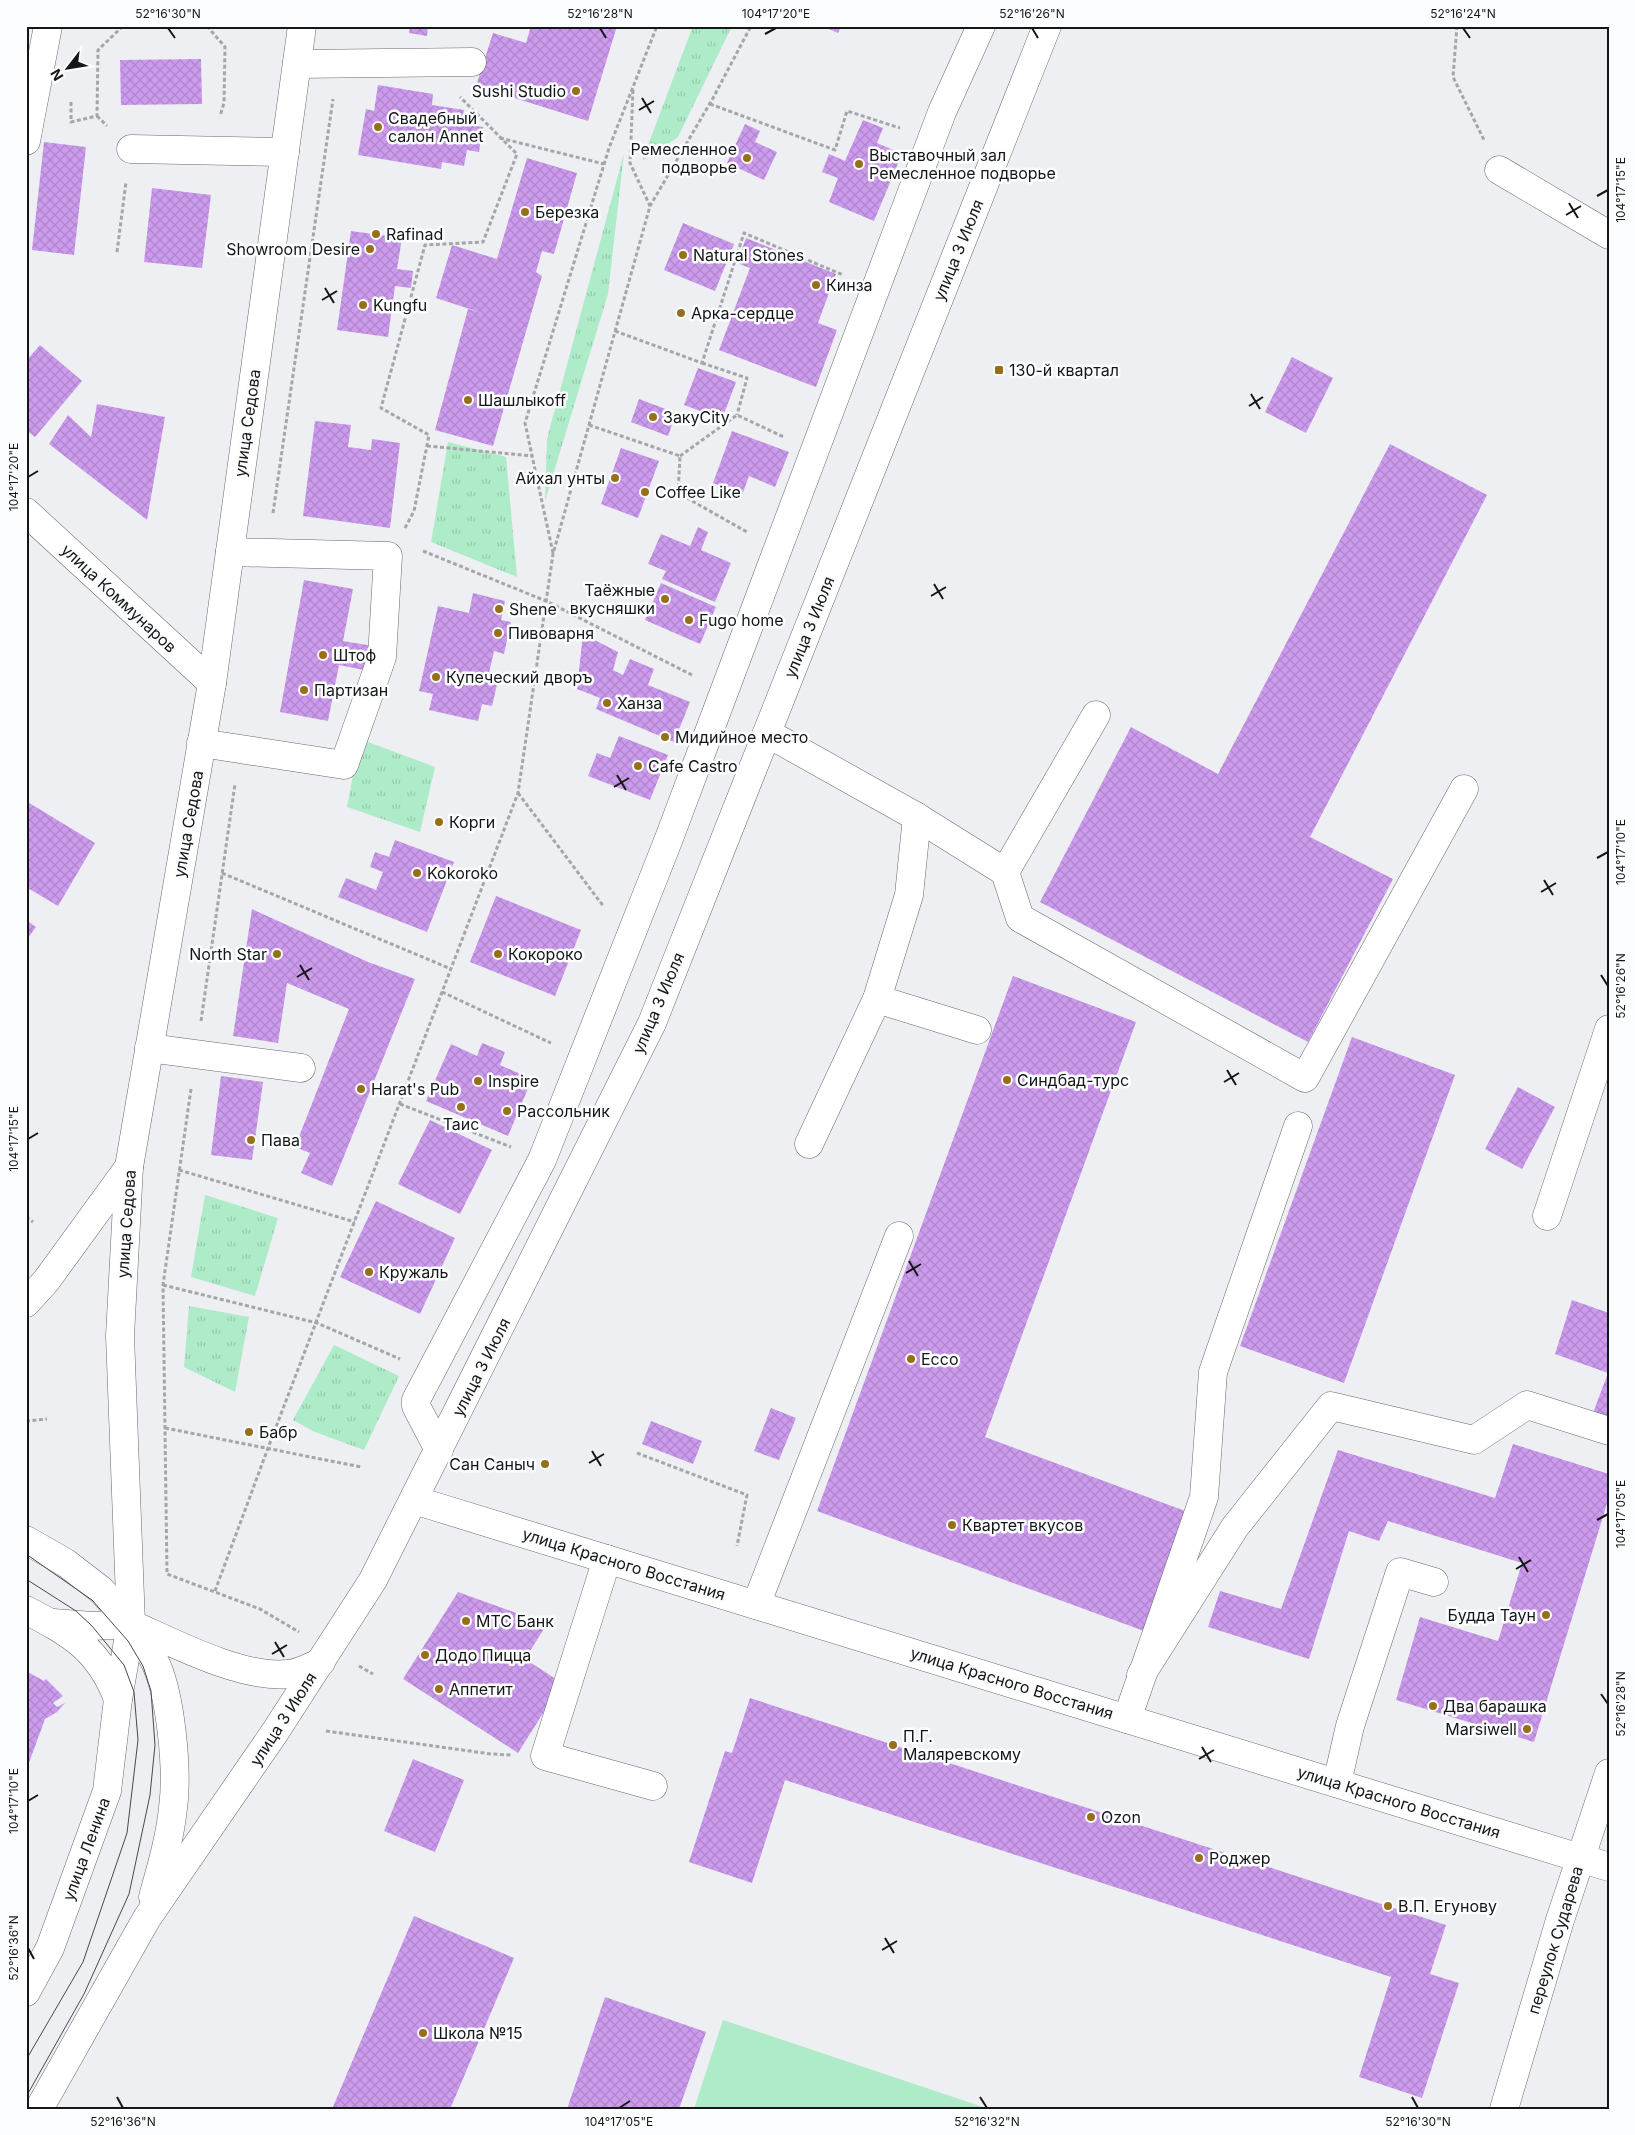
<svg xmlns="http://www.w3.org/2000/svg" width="1635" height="2135" font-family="Inter,sans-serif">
  <defs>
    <pattern id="grass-tufts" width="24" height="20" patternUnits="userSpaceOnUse" patternTransform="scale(1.25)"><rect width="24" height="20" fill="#aeebc9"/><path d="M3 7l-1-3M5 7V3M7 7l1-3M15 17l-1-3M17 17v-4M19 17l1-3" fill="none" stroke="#95c9ac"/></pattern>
    <pattern id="building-cross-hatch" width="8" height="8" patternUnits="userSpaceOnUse" patternTransform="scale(1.25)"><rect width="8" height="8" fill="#cd9bee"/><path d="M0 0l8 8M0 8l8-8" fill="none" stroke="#af85cb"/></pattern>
  </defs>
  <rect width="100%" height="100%" fill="#eeeff2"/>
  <g fill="url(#grass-tufts)">
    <path d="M693,26H732L678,137L642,161Z"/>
    <path d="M624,153L608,294L545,501L547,439Z"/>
    <path d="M448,442L506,457L517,577L431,542Z"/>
    <path d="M360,739L435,767L420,832L347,807Z"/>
    <path d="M205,1195L278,1218L255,1296L191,1277Z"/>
    <path d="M189,1306L249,1317L235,1392L184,1367Z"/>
    <path d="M334,1345L399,1376L364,1450L315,1432L293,1420Z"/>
  </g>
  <path fill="#aeebc9" d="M723,2020L989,2109H694Z"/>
  <g fill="url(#building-cross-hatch)">
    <path d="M410,26H428L427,36L409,33Z"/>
    <path d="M531,26H617L588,121L476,86L493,33L526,43Z"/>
    <path d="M822,26H841L838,33Z"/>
    <path d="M201,59L202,104L121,105L120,60Z"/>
    <path d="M378,85L433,94L432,105L464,110L462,123L483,127L479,152L467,150L464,166L442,162L441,169L358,155L366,109L374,111Z"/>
    <path d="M863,120L883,128L877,143L902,154L874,221L829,202L838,178L822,172L829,154L845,161Z"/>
    <path d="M745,124L760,131L755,142L777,152L764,180L727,163Z"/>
    <path d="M44,142L86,147L74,255L32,250Z"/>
    <path d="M527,158L577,173L554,254L542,251L536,272L542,276L493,446L435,430L468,309L482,313L436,298L452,245L497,259Z"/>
    <path d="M152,188L211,195L202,268L144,262Z"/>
    <path d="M683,223L734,244L715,291L664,270Z"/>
    <path d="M351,231L402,238L397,269L413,271L411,288L395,286L388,337L337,330Z"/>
    <path d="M746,238L836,274L818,323L837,330L816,387L719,350L750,268L737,263Z"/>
    <path d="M40,345L82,381L35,437L26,430V361Z"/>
    <path d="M1292,357L1333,378L1306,433L1265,412Z"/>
    <path d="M698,368L736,382L722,419L684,405Z"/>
    <path d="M639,399L676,413L668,436L631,422Z"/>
    <path d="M97,404L165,417L147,520L49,444L68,415L91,437Z"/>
    <path d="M315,421L351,425L348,447L371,450L372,439L400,443L390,528L303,516Z"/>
    <path d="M732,431L789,452L775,487L749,476L742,495L713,483Z"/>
    <path d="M1390,444L1487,495L1310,837L1393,879L1308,1042L1040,902L1131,727L1218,774Z"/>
    <path d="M621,448L659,461L638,518L601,504Z"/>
    <path d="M698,527L708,532L701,550L731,563L715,602L662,579L666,571L648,564L661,534L690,546Z"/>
    <path d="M304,580L353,589L343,641L373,646L369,671L339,665L328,721L280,712Z"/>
    <path d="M661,583L716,607L700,644L645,620Z"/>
    <path d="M473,593L505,601L501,620L511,622L504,654L494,651L489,673L499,676L492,706L482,704L478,721L429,710L433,694L419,691L438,606L469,613Z"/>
    <path d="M583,634L618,652L613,670L623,675L630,659L654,669L648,685L690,702L674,742L596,709L600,698L577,689Z"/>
    <path d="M619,736L668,755L650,800L588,776L597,753L610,758Z"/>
    <path d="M26,801L95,843L58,906L26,887Z"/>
    <path d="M395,840L454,862L427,932L338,897L346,878L376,890L383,872L370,867L375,852L389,857Z"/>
    <path d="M496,896L581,930L555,996L470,962Z"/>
    <path d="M252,909L368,962L415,979L332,1186L301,1173L310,1153L295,1147L349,1009L287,983L278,1043L233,1036Z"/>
    <path d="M26,920L36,927L26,941Z"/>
    <path d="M1013,976L1136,1022L985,1437L1188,1512L1144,1631L817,1511Z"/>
    <path d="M1352,1037L1455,1075L1344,1383L1240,1346Z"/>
    <path d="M482,1043L505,1052L500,1065L532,1079L508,1136L426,1101L451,1044L477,1056Z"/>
    <path d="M221,1076L263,1082L252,1160L211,1155Z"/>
    <path d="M1518,1087L1555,1107L1522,1169L1485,1149Z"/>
    <path d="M430,1120L492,1150L460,1214L398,1184Z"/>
    <path d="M376,1201L455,1238L420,1314L340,1277Z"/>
    <path d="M1572,1300L1609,1313V1418L1593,1413L1608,1373L1555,1354Z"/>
    <path d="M771,1408L796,1418L779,1460L754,1451Z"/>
    <path d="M651,1421L702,1441L693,1464L642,1444Z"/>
    <path d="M1513,1444L1609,1474V1497L1534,1742L1396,1700L1420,1617L1498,1641L1522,1563L1388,1521L1379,1541L1349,1531L1309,1659L1208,1627L1220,1591L1281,1609L1338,1450L1495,1498Z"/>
    <path d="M458,1592L547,1624L525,1659L562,1683L518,1753L403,1679Z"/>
    <path d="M26,1671L44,1681L46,1679L63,1696L53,1703L57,1707L65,1703L57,1712L45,1719L26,1771Z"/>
    <path d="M750,1698L1446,1925L1430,1974L1459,1983L1422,2098L1359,2077L1391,1977L785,1780L752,1883L689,1862L725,1751L732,1753Z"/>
    <path d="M413,1759L464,1780L435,1852L384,1831Z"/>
    <path d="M414,1916L514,1958L451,2107L455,2109H332Z"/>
    <path d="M605,1997L706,2032L679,2109H567Z"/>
  </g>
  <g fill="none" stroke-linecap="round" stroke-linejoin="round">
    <g stroke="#68696c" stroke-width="29">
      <g id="minor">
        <path d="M297,64L472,62"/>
        <path d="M26,141L48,26"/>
        <path d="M131,149L285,152"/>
        <path d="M1499,170L1609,235"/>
        <path d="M26,512L212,683"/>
        <path d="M767,733L917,817L1005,872L1020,918L1305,1078L1464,789"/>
        <path d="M201,743L344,765L382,657L388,556L230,552"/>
        <path d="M1005,872L1096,715"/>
        <path d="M877,999L977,1030"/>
        <path d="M149,1048L301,1068"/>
        <path d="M809,1144L877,999L909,895L917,817"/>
        <path d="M1547,1216L1609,1029"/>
        <path d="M26,1303L46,1281L129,1167"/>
        <path d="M439,1450L416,1406V1400L542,1160L668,841L942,112L981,26"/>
        <path d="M414,1500L1609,1867"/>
        <path d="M26,1540L66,1563L101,1590L131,1624"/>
        <path d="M607,1559L545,1756L653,1786"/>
        <path d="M756,1605L899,1236"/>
        <path d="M26,1610C72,1634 99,1649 118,1699"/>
        <path d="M53,1623L92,1626L131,1624"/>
        <path d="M1141,1675L1235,1527L1331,1406L1474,1440L1527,1405L1609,1431"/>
        <path d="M1127,1719L1204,1497L1213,1372L1298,1126"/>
        <path d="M1337,1783L1350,1726L1400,1572L1434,1582"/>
        <path d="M1504,2109L1560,1920L1609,1773"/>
      </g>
    </g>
    <g stroke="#68696c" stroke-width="29">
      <g id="major">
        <path d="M131,1624C139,1636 148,1648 154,1660C171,1693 178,1771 173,1808C170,1838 161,1868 153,1897"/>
        <path d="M131,1624C174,1643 242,1679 288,1674C300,1673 310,1667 321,1662"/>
        <path d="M26,1992L50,1948L107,1791L118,1699L131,1624L120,1336L129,1167L212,683L302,26"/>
        <path d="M39,2109L147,1918L275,1732L373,1580L652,1023L1047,26"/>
      </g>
    </g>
    <g stroke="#a5a6a8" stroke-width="3" stroke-dasharray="4 2.5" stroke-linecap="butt">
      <path d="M207,26L225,47L224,103L220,116"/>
      <path d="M649,26L656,29"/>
      <path d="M1457,26L1453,77L1484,140"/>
      <path d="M633,90L630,163L650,206"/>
      <path d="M71,102V122L97,116L98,50L123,26"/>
      <path d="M710,104L835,150L847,111L900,128"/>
      <path d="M97,116L107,126"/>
      <path d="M500,138L604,164"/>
      <path d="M117,252L126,182"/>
      <path d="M615,331L702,363L744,233L843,275"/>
      <path d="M702,363L747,378L737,415"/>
      <path d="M589,425L680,456L678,493L747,532"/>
      <path d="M427,446L533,456"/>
      <path d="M680,456L737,415L784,437"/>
      <path d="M273,513L333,99"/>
      <path d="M405,528L414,511L429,435L381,408L425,245L483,242L517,154L460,97"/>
      <path d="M423,551L546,601L692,675"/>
      <path d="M553,553L525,423L609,148L657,26"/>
      <path d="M518,793L604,907"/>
      <path d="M222,873L451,969"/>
      <path d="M442,992L551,1043"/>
      <path d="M201,1021L235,784"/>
      <path d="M191,1089L163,1285L167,1574L260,1609L299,1632"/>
      <path d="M400,1104L511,1147"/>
      <path d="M179,1170L355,1222"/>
      <path d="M26,1217L33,1222"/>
      <path d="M163,1285L317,1323L400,1359"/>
      <path d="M26,1421L47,1419"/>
      <path d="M165,1428L361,1467"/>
      <path d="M637,1453L747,1495L737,1546"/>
      <path d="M215,1591L268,1448L518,793L553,554L650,206L713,98L751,26"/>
      <path d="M359,1666L373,1674"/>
      <path d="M326,1731L491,1754L511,1755"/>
    </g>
    <use href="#minor" stroke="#fff" stroke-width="28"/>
    <use href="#major" stroke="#fff" stroke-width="28"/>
    <g stroke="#49494b" stroke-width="1">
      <path d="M26,1554L92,1600L128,1641L143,1666L151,1691L155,1745L150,1795L129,1894L84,1994L26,2097"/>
      <path d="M26,1579L76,1611L92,1626L124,1665L134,1692L138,1740L127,1833L83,1962L26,2060"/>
    </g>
  </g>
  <path fill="none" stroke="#161617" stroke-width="2" d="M168,28L175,38M600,28L606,38M1032,28L1038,38M1463,28L1470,38M765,34L776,28M642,98L651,113M639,110L654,101M1597,196L1608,190M1569,203L1578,218M1566,215L1581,206M325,288L334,303M322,300L337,291M1251,394L1260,409M1249,406L1263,397M28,477L38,471M934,584L943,599M931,596L946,587M617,775L626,790M614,787L629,778M1597,858L1608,852M1544,880L1553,895M1541,892L1556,883M300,965L309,980M1601,975L1608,986M297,977L312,968M1227,1070L1236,1085M1224,1082L1239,1073M28,1139L38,1133M909,1261L918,1276M906,1273L921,1264M592,1451L601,1466M589,1463L604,1454M1597,1520L1608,1514M1519,1557L1528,1572M1516,1569L1531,1560M275,1642L284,1657M272,1654L287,1645M1601,1694L1608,1704M1202,1747L1211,1762M1199,1759L1214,1750M28,1801L38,1795M885,1938L894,1953M28,1948L34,1959M882,1950L897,1941M117,2097L123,2108M980,2097L987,2108M1412,2097L1418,2108M619,2108L630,2101"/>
  <g fill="#976f1a" stroke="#fcfdff" stroke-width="2">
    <circle cx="576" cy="91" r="5"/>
    <circle cx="378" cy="127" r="5"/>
    <circle cx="747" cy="158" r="5"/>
    <circle cx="859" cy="164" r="5"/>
    <circle cx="525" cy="212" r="5"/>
    <circle cx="376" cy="234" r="5"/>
    <circle cx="370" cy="249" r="5"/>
    <circle cx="683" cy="255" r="5"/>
    <circle cx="816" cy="285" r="5"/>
    <circle cx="363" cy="305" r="5"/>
    <circle cx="681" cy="313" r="5"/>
    <rect x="994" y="365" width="10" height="10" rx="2.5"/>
    <circle cx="468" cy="400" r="5"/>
    <circle cx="653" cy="417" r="5"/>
    <circle cx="615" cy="478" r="5"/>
    <circle cx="645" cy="492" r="5"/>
    <circle cx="665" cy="599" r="5"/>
    <circle cx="499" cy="609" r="5"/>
    <circle cx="689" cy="620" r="5"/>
    <circle cx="498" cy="633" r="5"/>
    <circle cx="323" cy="655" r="5"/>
    <circle cx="436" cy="677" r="5"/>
    <circle cx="304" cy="690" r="5"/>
    <circle cx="607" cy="703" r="5"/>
    <circle cx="665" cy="737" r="5"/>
    <circle cx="638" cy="766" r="5"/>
    <circle cx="439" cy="822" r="5"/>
    <circle cx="417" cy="873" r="5"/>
    <circle cx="277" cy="954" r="5"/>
    <circle cx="498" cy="954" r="5"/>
    <circle cx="1007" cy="1080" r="5"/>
    <circle cx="478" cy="1081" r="5"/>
    <circle cx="361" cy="1089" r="5"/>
    <circle cx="461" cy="1107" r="5"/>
    <circle cx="507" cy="1111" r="5"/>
    <circle cx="251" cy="1140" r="5"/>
    <circle cx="369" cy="1272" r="5"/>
    <circle cx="911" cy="1359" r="5"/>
    <circle cx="249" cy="1432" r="5"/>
    <circle cx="545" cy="1464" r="5"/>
    <circle cx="952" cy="1525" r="5"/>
    <circle cx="1546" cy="1615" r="5"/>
    <circle cx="466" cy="1621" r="5"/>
    <circle cx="425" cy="1655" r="5"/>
    <circle cx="439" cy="1689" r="5"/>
    <circle cx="1433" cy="1706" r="5"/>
    <circle cx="1527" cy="1729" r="5"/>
    <circle cx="893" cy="1745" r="5"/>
    <circle cx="1091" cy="1817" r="5"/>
    <circle cx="1199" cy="1858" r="5"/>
    <circle cx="1388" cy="1906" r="5"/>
    <circle cx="423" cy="2033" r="5"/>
  </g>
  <g text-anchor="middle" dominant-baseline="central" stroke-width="5" stroke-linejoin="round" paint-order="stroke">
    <g font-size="16" fill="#161617" stroke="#fcfdff" text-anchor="start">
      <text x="566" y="91" text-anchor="end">Sushi Studio</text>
      <text x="388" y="118">Свадебный<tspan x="388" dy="18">салон Annet</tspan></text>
      <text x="737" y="149" text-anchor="end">Ремесленное<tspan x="737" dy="18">подворье</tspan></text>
      <text x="869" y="155">Выставочный зал<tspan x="869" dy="18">Ремесленное подворье</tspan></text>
      <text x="535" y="212">Березка</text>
      <text x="386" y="234">Rafinad</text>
      <text x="360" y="249" text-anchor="end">Showroom Desire</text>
      <text x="693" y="255">Natural Stones</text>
      <text x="826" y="285">Кинза</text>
      <text x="373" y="305">Kungfu</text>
      <text x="691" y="313">Арка-сердце</text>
      <text x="1009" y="370">130-й квартал</text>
      <text x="478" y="400">Шашлыкoff</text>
      <text x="663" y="417">ЗакуCity</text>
      <text x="605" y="478" text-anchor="end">Айхал унты</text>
      <text x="655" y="492">Coffee Like</text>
      <text x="655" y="590" text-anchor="end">Таёжные<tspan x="655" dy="18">вкусняшки</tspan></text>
      <text x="509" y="609">Shene</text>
      <text x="699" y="620">Fugo home</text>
      <text x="508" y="633">Пивоварня</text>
      <text x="333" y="655">Штоф</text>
      <text x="446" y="677">Купеческий дворъ</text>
      <text x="314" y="690">Партизан</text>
      <text x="617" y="703">Ханза</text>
      <text x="675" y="737">Мидийное место</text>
      <text x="648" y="766">Cafe Castro</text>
      <text x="449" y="822">Корги</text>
      <text x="427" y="873">Kokoroko</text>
      <text x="267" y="954" text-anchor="end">North Star</text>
      <text x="508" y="954">Кокороко</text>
      <text x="1017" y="1080">Синдбад-турс</text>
      <text x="488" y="1081">Inspire</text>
      <text x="371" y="1089">Harat's Pub</text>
      <text x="517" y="1111">Рассольник</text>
      <text x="461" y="1124" text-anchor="middle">Таис</text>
      <text x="261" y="1140">Пава</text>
      <text x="379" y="1272">Кружаль</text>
      <text x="921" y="1359">Ecco</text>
      <text x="259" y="1432">Бабр</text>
      <text x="535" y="1464" text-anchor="end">Сан Саныч</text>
      <text x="962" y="1525">Квартет вкусов</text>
      <text x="1536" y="1615" text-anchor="end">Будда Таун</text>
      <text x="476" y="1621">МТС Банк</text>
      <text x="435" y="1655">Додо Пицца</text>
      <text x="449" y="1689">Аппетит</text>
      <text x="1443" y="1706">Два барашка</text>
      <text x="1517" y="1729" text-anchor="end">Marsiwell</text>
      <text x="903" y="1736">П.Г.<tspan x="903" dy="18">Маляревскому</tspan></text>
      <text x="1101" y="1817">Ozon</text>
      <text x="1209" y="1858">Роджер</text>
      <text x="1398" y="1906">В.П. Егунову</text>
      <text x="433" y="2033">Школа №15</text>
    </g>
    <g font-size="16" fill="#161617" stroke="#fcfdff">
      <text transform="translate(958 250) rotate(-68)">улица 3 Июля</text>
      <text transform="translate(247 423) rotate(-82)">улица Седова</text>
      <text transform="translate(119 598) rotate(43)">улица Коммунаров</text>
      <text transform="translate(809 627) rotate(-68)">улица 3 Июля</text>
      <text transform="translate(188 824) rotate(-80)">улица Седова</text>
      <text transform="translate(658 1003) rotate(-67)">улица 3 Июля</text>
      <text transform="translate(126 1224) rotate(-86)">улица Седова</text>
      <text transform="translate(481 1367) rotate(-63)">улица 3 Июля</text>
      <text transform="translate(624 1564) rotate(17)">улица Красного Восстания</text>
      <text transform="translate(1012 1683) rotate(17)">улица Красного Восстания</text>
      <text transform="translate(283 1719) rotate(-57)">улица 3 Июля</text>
      <text transform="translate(1399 1802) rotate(17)">улица Красного Восстания</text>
      <text transform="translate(86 1849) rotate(-70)">улица Ленина</text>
      <text transform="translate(1555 1940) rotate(-73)">переулок Сударева</text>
    </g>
  </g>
  <rect width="1635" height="2135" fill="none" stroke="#fcfdff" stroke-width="55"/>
  <g transform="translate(68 68) rotate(239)" stroke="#fcfdff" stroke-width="4" paint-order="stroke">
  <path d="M0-4L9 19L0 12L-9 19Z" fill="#161617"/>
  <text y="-8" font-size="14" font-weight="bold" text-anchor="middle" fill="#161617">N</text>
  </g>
  <rect x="28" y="28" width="1580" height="2080" fill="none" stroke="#161617" stroke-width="2"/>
  <g font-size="12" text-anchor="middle" fill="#161617">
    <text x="168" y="18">52°16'30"N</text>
    <text x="600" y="18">52°16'28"N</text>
    <text x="776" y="18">104°17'20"E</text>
    <text x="1032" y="18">52°16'26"N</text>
    <text x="1463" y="18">52°16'24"N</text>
    <text transform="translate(1621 190) rotate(-90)" y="4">104°17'15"E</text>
    <text transform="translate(14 477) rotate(-90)" y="4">104°17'20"E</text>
    <text transform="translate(1621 852) rotate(-90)" y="4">104°17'10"E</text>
    <text transform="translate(1621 986) rotate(-90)" y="4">52°16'26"N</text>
    <text transform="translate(14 1139) rotate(-90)" y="4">104°17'15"E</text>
    <text transform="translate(1621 1514) rotate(-90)" y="4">104°17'05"E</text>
    <text transform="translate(1621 1704) rotate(-90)" y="4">52°16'28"N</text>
    <text transform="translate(14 1801) rotate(-90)" y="4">104°17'10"E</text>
    <text transform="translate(14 1948) rotate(-90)" y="4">52°16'36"N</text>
    <text x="123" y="2126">52°16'36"N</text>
    <text x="619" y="2126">104°17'05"E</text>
    <text x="987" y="2126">52°16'32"N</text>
    <text x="1418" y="2126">52°16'30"N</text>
  </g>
</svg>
